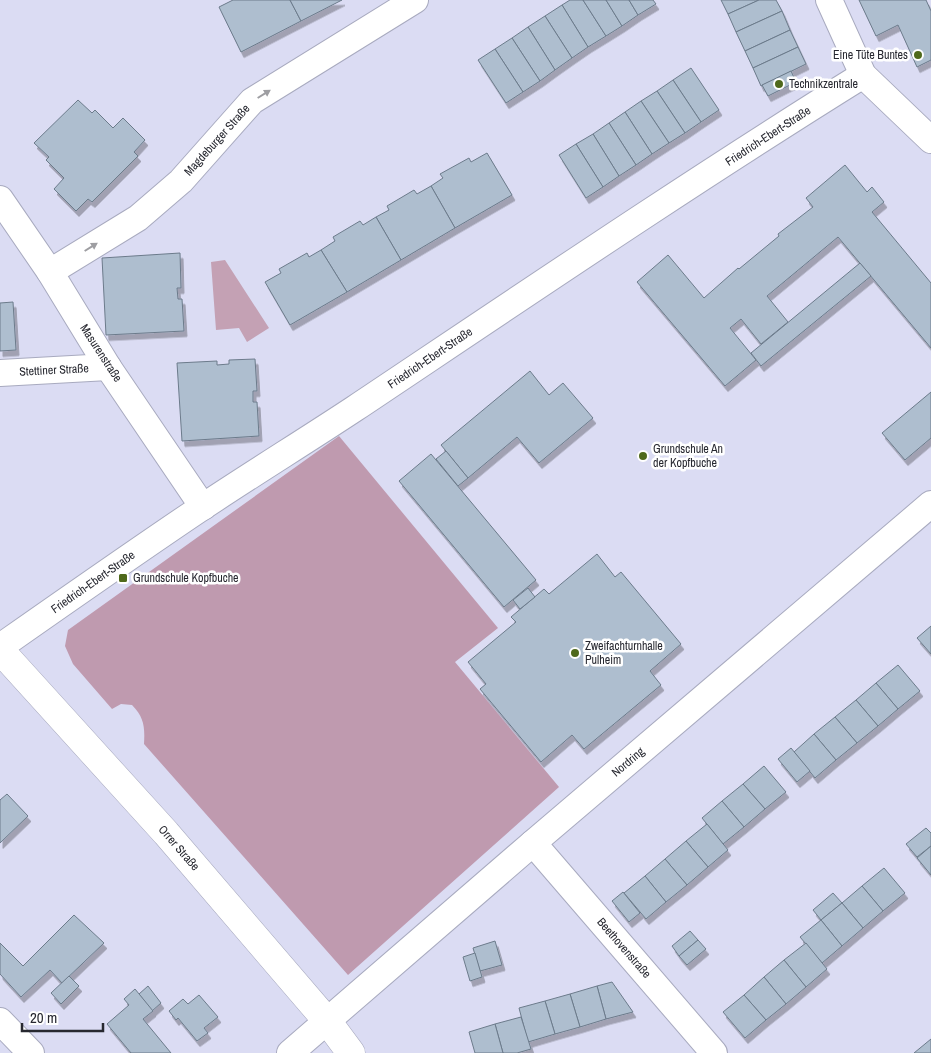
<svg xmlns="http://www.w3.org/2000/svg" width="931" height="1053" font-family="'Archivo Narrow',sans-serif">
  <defs>
    <filter id="shadow"><feDropShadow dx="3" dy="5.5" stdDeviation="0" flood-color="#0004"/></filter>
  </defs>
  <rect width="100%" height="100%" fill="#dbdcf3"/>
  <path fill="#c4a1b4" d="M225,260L269,328L247,342L239,328L216,330L211,262Z"/>
  <path fill="#bf9aaf" d="M339,436L498,628L455,662L559,787L348,975L144,744C145,727 144,717 132,705L121,704L112,709L73,664L65,646L68,630Z"/>
  <g fill="#aebecf" stroke="#6c7b8b" filter="url(#shadow)">
    <path d="M233,0H290L301,21L241,52L219,7Z"/>
    <path d="M290,0H342L301,21Z"/>
    <path d="M570,0H583L606,36L588,47L562,5Z"/>
    <path d="M583,0H606L622,26L606,36Z"/>
    <path d="M606,0H629L638,15L622,26Z"/>
    <path d="M629,0H653L656,4L638,15Z"/>
    <path d="M721,0H759L728,14Z"/>
    <path d="M759,0H776L782,11L736,32L728,14Z"/>
    <path d="M859,0H926L931,11V60L917,67L898,25L876,36Z"/>
    <path d="M562,5L588,47L572,58L545,16Z"/>
    <path d="M782,11L790,30L745,51L736,32Z"/>
    <path d="M545,16L572,58L555,70L528,27Z"/>
    <path d="M528,27L555,70L540,81L512,38Z"/>
    <path d="M790,30L798,47L753,68L745,51Z"/>
    <path d="M512,38L540,81L523,92L495,49Z"/>
    <path d="M798,47L806,64L761,86L753,68Z"/>
    <path d="M495,49L523,92L506,103L478,60Z"/>
    <path d="M691,68L719,110L701,122L673,80Z"/>
    <path d="M791,71L796,82L768,96L762,85Z"/>
    <path d="M673,80L701,122L685,133L657,91Z"/>
    <path d="M657,91L685,133L669,143L641,101Z"/>
    <path d="M78,100L92,113L95,110L113,128L123,118L145,140L134,152L138,156L92,202L88,199L76,211L54,189L64,178L46,160L49,157L34,143Z"/>
    <path d="M641,101L669,143L652,154L625,112Z"/>
    <path d="M625,112L652,154L636,165L609,123Z"/>
    <path d="M609,123L636,165L619,176L593,134Z"/>
    <path d="M593,134L619,176L603,187L576,144Z"/>
    <path d="M576,144L603,187L586,198L559,155Z"/>
    <path d="M487,153L512,195L455,228L431,186L443,178L440,174L469,158L471,162Z"/>
    <path d="M845,165L867,192L872,187L884,202L872,212L931,283V348L838,237L767,296L788,322L761,344L741,319L730,328L756,360L725,386L637,282L668,255L704,298L738,268L739,269L779,236L778,234L813,207L806,198Z"/>
    <path d="M431,186L455,228L401,260L376,217L389,210L387,206L414,190L417,194Z"/>
    <path d="M376,217L401,260L347,292L321,250L335,241L333,237L360,221L363,225Z"/>
    <path d="M321,250L347,292L290,325L265,282L281,273L279,269L307,253L309,257Z"/>
    <path d="M180,253L181,288H177L178,299H182L184,331L106,335L102,258Z"/>
    <path d="M860,263L871,276L761,366L751,353Z"/>
    <path d="M13,302L16,350L0,351V303Z"/>
    <path d="M255,359L257,391H253V402H257L259,436L182,441L177,363L217,361V365L229,364V360Z"/>
    <path d="M530,371L549,395L563,383L593,418L539,463L517,437L468,478L441,445Z"/>
    <path d="M931,392V438L905,460L882,433Z"/>
    <path d="M446,451L468,478L458,486L436,459Z"/>
    <path d="M431,454L536,580L504,607L399,481Z"/>
    <path d="M597,554L615,577L621,572L681,644L650,671L661,685L584,749L572,735L541,762L480,689L486,684L468,662L516,622L511,617L544,589L549,594Z"/>
    <path d="M528,588L535,597L520,609L513,600Z"/>
    <path d="M931,626V654L917,638Z"/>
    <path d="M898,665L920,691L898,709L876,683Z"/>
    <path d="M876,683L898,709L878,726L856,700Z"/>
    <path d="M856,700L878,726L857,743L835,717Z"/>
    <path d="M835,717L857,743L836,760L814,734Z"/>
    <path d="M814,734L836,760L815,778L794,752Z"/>
    <path d="M791,748L810,771L797,782L778,759Z"/>
    <path d="M764,766L786,792L765,809L743,784Z"/>
    <path d="M743,784L765,809L744,827L722,801Z"/>
    <path d="M7,794L28,816L0,843V800Z"/>
    <path d="M722,801L744,827L723,844L702,818Z"/>
    <path d="M707,824L728,850L708,867L686,841Z"/>
    <path d="M926,828L931,833V846L917,857L906,844Z"/>
    <path d="M686,841L708,867L687,885L665,859Z"/>
    <path d="M931,846V875L917,858Z"/>
    <path d="M665,859L687,885L666,902L645,876Z"/>
    <path d="M884,868L905,893L883,911L862,886Z"/>
    <path d="M645,876L666,902L646,919L624,893Z"/>
    <path d="M862,886L883,911L863,928L842,903Z"/>
    <path d="M623,892L640,913L629,922L612,901Z"/>
    <path d="M833,893L842,903L821,920L813,910Z"/>
    <path d="M842,903L863,928L842,946L821,920Z"/>
    <path d="M74,915L104,943L62,983L50,970L21,997L0,974V943L23,966Z"/>
    <path d="M821,920L842,946L822,963L800,937Z"/>
    <path d="M690,931L698,940L679,956L672,946Z"/>
    <path d="M698,940L706,949L687,965L679,956Z"/>
    <path d="M495,941L502,965L480,971L473,948Z"/>
    <path d="M806,943L827,969L806,987L784,960Z"/>
    <path d="M475,953L482,977L470,981L463,957Z"/>
    <path d="M784,960L806,987L786,1004L764,977Z"/>
    <path d="M69,976L79,986L61,1004L51,993Z"/>
    <path d="M764,977L786,1004L766,1020L744,995Z"/>
    <path d="M612,982L633,1012L606,1019L597,986Z"/>
    <path d="M148,986L161,1003L152,1011L139,994Z"/>
    <path d="M597,986L606,1019L580,1027L570,994Z"/>
    <path d="M135,989L153,1011L143,1019L171,1053H131L107,1024L129,1005L124,999Z"/>
    <path d="M570,994L580,1027L555,1034L545,1001Z"/>
    <path d="M199,995L218,1017L204,1028L208,1033L197,1041L178,1018L176,1020L169,1011L183,999L188,1004Z"/>
    <path d="M744,995L766,1020L745,1038L723,1012Z"/>
    <path d="M545,1001L555,1034L528,1042L519,1008Z"/>
    <path d="M521,1017L531,1049L517,1053H503L495,1024Z"/>
    <path d="M495,1024L503,1053H475L469,1032Z"/>
    <path d="M931,1039V1053H914Z"/>
  </g>
  <g fill="none" stroke-linecap="round" stroke-linejoin="round">
    <g stroke="#a8aabf" stroke-width="28">
      <g id="minor">
        <path d="M829,0L863,75L931,140"/>
        <path d="M0,199L50,272L108,367L203,507"/>
        <path d="M50,272L138,218L181,181L252,101L415,0"/>
        <path d="M0,373L108,367"/>
        <path d="M0,647C67,600 134,553 201,508C252,474 304,442 354,409C523,296 691,182 863,75"/>
        <path d="M533,843L714,1053"/>
        <path d="M0,1021L31,1053"/>
        <path d="M290,1053L533,843L931,504"/>
      </g>
    </g>
    <g stroke="#a8aabf" stroke-width="29">
      <path id="tertiary" d="M0,650L166,833L328,1022L351,1053"/>
    </g>
    <use href="#minor" stroke="#fff" stroke-width="26"/>
    <use href="#tertiary" stroke="#fff" stroke-width="28"/>
  </g>
  <defs><path id="oneway-solid" d="M-6-.8H1V-3.2L6.5 0L1 3.2V.8H-6Z" transform="scale(1.25)"/></defs>
  <g fill="#9e9ea2">
    <use href="#oneway-solid" transform="translate(264 94) rotate(-32)"/>
    <use href="#oneway-solid" transform="translate(91 247) rotate(-32)"/>
  </g>
  <g fill="#4f691b" stroke="#fff" stroke-width="2">
    <circle cx="918" cy="55" r="5"/>
    <circle cx="779" cy="84" r="5"/>
    <circle cx="643" cy="456" r="5"/>
    <rect x="118" y="573" width="10" height="10" rx="2.5"/>
    <circle cx="575" cy="653" r="5"/>
  </g>
  <g text-anchor="middle" dominant-baseline="central" stroke-width="5" stroke-linejoin="round" paint-order="stroke">
    <g font-size="12" fill="#272830" stroke="#fff" text-anchor="start">
      <text x="908" y="55" text-anchor="end">Eine Tüte Buntes</text>
      <text x="789" y="84">Technikzentrale</text>
      <text x="653" y="449">Grundschule An<tspan x="653" dy="14">der Kopfbuche</tspan></text>
      <text x="133" y="578">Grundschule Kopfbuche</text>
      <text x="585" y="646">Zweifachturnhalle<tspan x="585" dy="14">Pulheim</tspan></text>
    </g>
    <g font-size="12" fill="#272830" stroke="#fff">
      <text transform="translate(768 136) rotate(-33)">Friedrich-Ebert-Straße</text>
      <text transform="translate(217 140) rotate(-48)">Magdeburger Straße</text>
      <text transform="translate(101 353) rotate(57)">Masurenstraße</text>
      <text transform="translate(430 358) rotate(-34)">Friedrich-Ebert-Straße</text>
      <text transform="translate(54 370) rotate(-3)">Stettiner Straße</text>
      <text transform="translate(93 582) rotate(-35)">Friedrich-Ebert-Straße</text>
      <text transform="translate(628 762) rotate(-40)">Nordring</text>
      <text transform="translate(179 848) rotate(49)">Orrer Straße</text>
      <text transform="translate(624 948) rotate(49)">Beethovenstraße</text>
    </g>
  </g>
  <path d="M22 1023v8h81v-8" fill="none" stroke="#272830" stroke-width="2.5"/>
  <text x="30" y="1023" font-size="15" fill="#272830" stroke="#ffffff" stroke-width="4" paint-order="stroke">20 m</text>
</svg>
